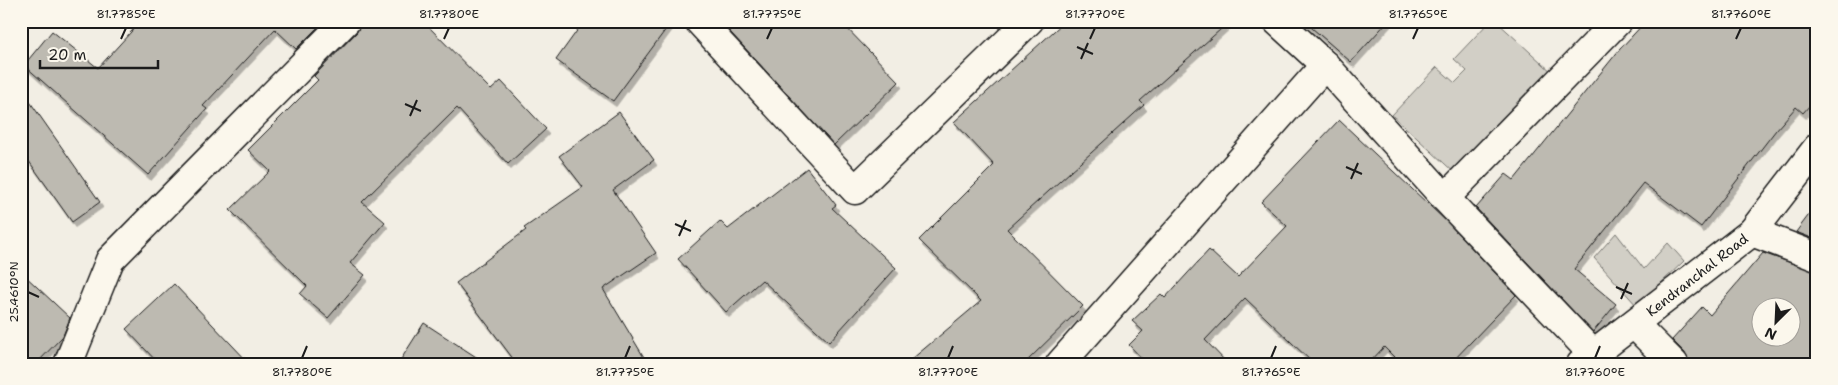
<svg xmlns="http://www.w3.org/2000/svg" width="1838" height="385" font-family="'Shantell Sans',sans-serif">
  <defs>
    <filter id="shadow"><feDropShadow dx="3" dy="5.5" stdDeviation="0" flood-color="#0004"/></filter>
  </defs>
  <rect width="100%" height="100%" fill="#f2eee4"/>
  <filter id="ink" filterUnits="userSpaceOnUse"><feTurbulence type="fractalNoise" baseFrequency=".02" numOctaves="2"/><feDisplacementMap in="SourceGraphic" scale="10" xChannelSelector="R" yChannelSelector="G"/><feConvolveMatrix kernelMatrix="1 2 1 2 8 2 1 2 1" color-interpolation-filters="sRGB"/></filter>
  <g filter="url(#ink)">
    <g fill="#d2cfc6" stroke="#777671">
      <path d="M1490,21H1496L1554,74L1458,176L1392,115L1437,67L1455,83L1467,71L1454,59Z"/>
      <path d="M1616,233L1644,269L1668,243L1684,261L1637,306L1594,258Z"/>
    </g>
    <g fill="#bdbab1" stroke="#1c1c1c" fill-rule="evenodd" filter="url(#shadow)">
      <path d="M141,21H324L296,49L275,29L203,106L207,109L148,175L24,65L52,31L98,68Z"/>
      <path d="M361,21H423L491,90L501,81L546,129L508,164L457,108L362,202L385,222L350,263L365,275L328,318L300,294L307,286L230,210L270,171L248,150L318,80L314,76L357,32Z"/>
      <path d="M584,21H672L613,101L556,60Z"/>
      <path d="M720,21H840L899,82L834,145Z"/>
      <path d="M1065,21H1230L1140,101L1144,105L1007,229L1083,306L1024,364H906L981,301L919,240L994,165L954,122Z"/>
      <path d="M1304,21H1388L1351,62Z"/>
      <path d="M1646,21H1817V97L1803,113L1796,107L1776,130L1701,227L1643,183L1574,269L1616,304L1593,332L1476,208L1506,174L1514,180L1620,49Z"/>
      <path d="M21,89L100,202L72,222L21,150Z"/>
      <path d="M619,112L654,160L613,190L656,253L603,289L648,364H517L456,283L526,230L524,228L583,187L559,156Z"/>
      <path d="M1339,120L1447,222L1516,295L1450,364H1401L1384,347L1368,364H1314L1245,298L1205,340L1228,364H1147L1129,345L1143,331L1132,321L1161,294L1165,298L1209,250L1238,277L1287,226L1261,202Z"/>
      <path d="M807,168L836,205L832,208L896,268L829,342L762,280L726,312L678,259L720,221L728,229Z"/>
      <path d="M1817,204V240L1796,232Z"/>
      <path d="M1763,253L1817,272V364H1689L1685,353L1672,340L1702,307L1710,315ZM1760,308H1790V338H1760Z"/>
      <path d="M21,272L70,318L63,336L36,364H21Z"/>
      <path d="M174,284L250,364H159L126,329Z"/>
      <path d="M424,323L487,364H398Z"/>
    </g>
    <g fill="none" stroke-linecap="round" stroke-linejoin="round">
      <g stroke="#1c1c1c" stroke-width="31">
        <g id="street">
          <path d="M699,21L855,190L1029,21"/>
          <path d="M1277,21L1325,65L1445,198L1593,354"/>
          <path d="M1445,198L1618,21"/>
          <path d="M1752,232L1817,257"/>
          <path d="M1634,324L1674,364"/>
          <path d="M68,364L110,260L346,21"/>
          <path d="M1060,364L1325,65"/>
          <path d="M1581,364L1752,232L1817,148"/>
        </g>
      </g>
      <use href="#street" stroke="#fbf7ec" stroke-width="28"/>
    </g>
  </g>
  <path fill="none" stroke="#1c1c1c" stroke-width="2" d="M121,39L126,28M444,39L449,28M767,39L772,28M1090,39L1095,28M1413,39L1418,28M1736,39L1741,28M1077,47L1093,54M1081,59L1088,43M405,104L421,111M410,116L417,100M1346,167L1362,174M1351,179L1358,163M675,224L691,231M679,236L686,220M1616,287L1632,294M28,292L39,297M1621,299L1628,283M302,358L307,346M625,358L630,346M948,358L953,346M1271,358L1276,346M1595,358L1600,346"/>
  <g text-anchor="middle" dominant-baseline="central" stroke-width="4.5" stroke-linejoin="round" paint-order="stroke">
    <g font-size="14" fill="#1c1c1c" stroke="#fbf7ec">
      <text transform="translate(1697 275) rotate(-38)">Kendranchal Road</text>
    </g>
  </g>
  <rect width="1838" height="385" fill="none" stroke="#fbf7ec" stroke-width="55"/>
  <g transform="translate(1776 322) rotate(204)"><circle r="24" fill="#fbf7ec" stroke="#a29f99"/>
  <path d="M0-4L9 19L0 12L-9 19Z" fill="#1c1c1c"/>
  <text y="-8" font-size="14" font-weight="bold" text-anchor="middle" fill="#1c1c1c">N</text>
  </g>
  <path d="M40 60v8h118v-8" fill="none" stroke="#1c1c1c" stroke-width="2.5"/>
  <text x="48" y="60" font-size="15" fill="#1c1c1c" stroke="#fbf7ec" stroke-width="4" paint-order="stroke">20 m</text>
  <rect x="28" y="28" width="1782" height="330" fill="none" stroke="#1c1c1c" stroke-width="2"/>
  <g font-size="12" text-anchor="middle" fill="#1c1c1c">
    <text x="126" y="18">81.7785°E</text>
    <text x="449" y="18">81.7780°E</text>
    <text x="772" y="18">81.7775°E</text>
    <text x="1095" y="18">81.7770°E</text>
    <text x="1418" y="18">81.7765°E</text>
    <text x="1741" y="18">81.7760°E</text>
    <text transform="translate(14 292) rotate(-90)" y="4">25.4610°N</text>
    <text x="302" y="376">81.7780°E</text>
    <text x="625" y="376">81.7775°E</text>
    <text x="948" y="376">81.7770°E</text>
    <text x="1271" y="376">81.7765°E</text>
    <text x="1595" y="376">81.7760°E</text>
  </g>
</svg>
